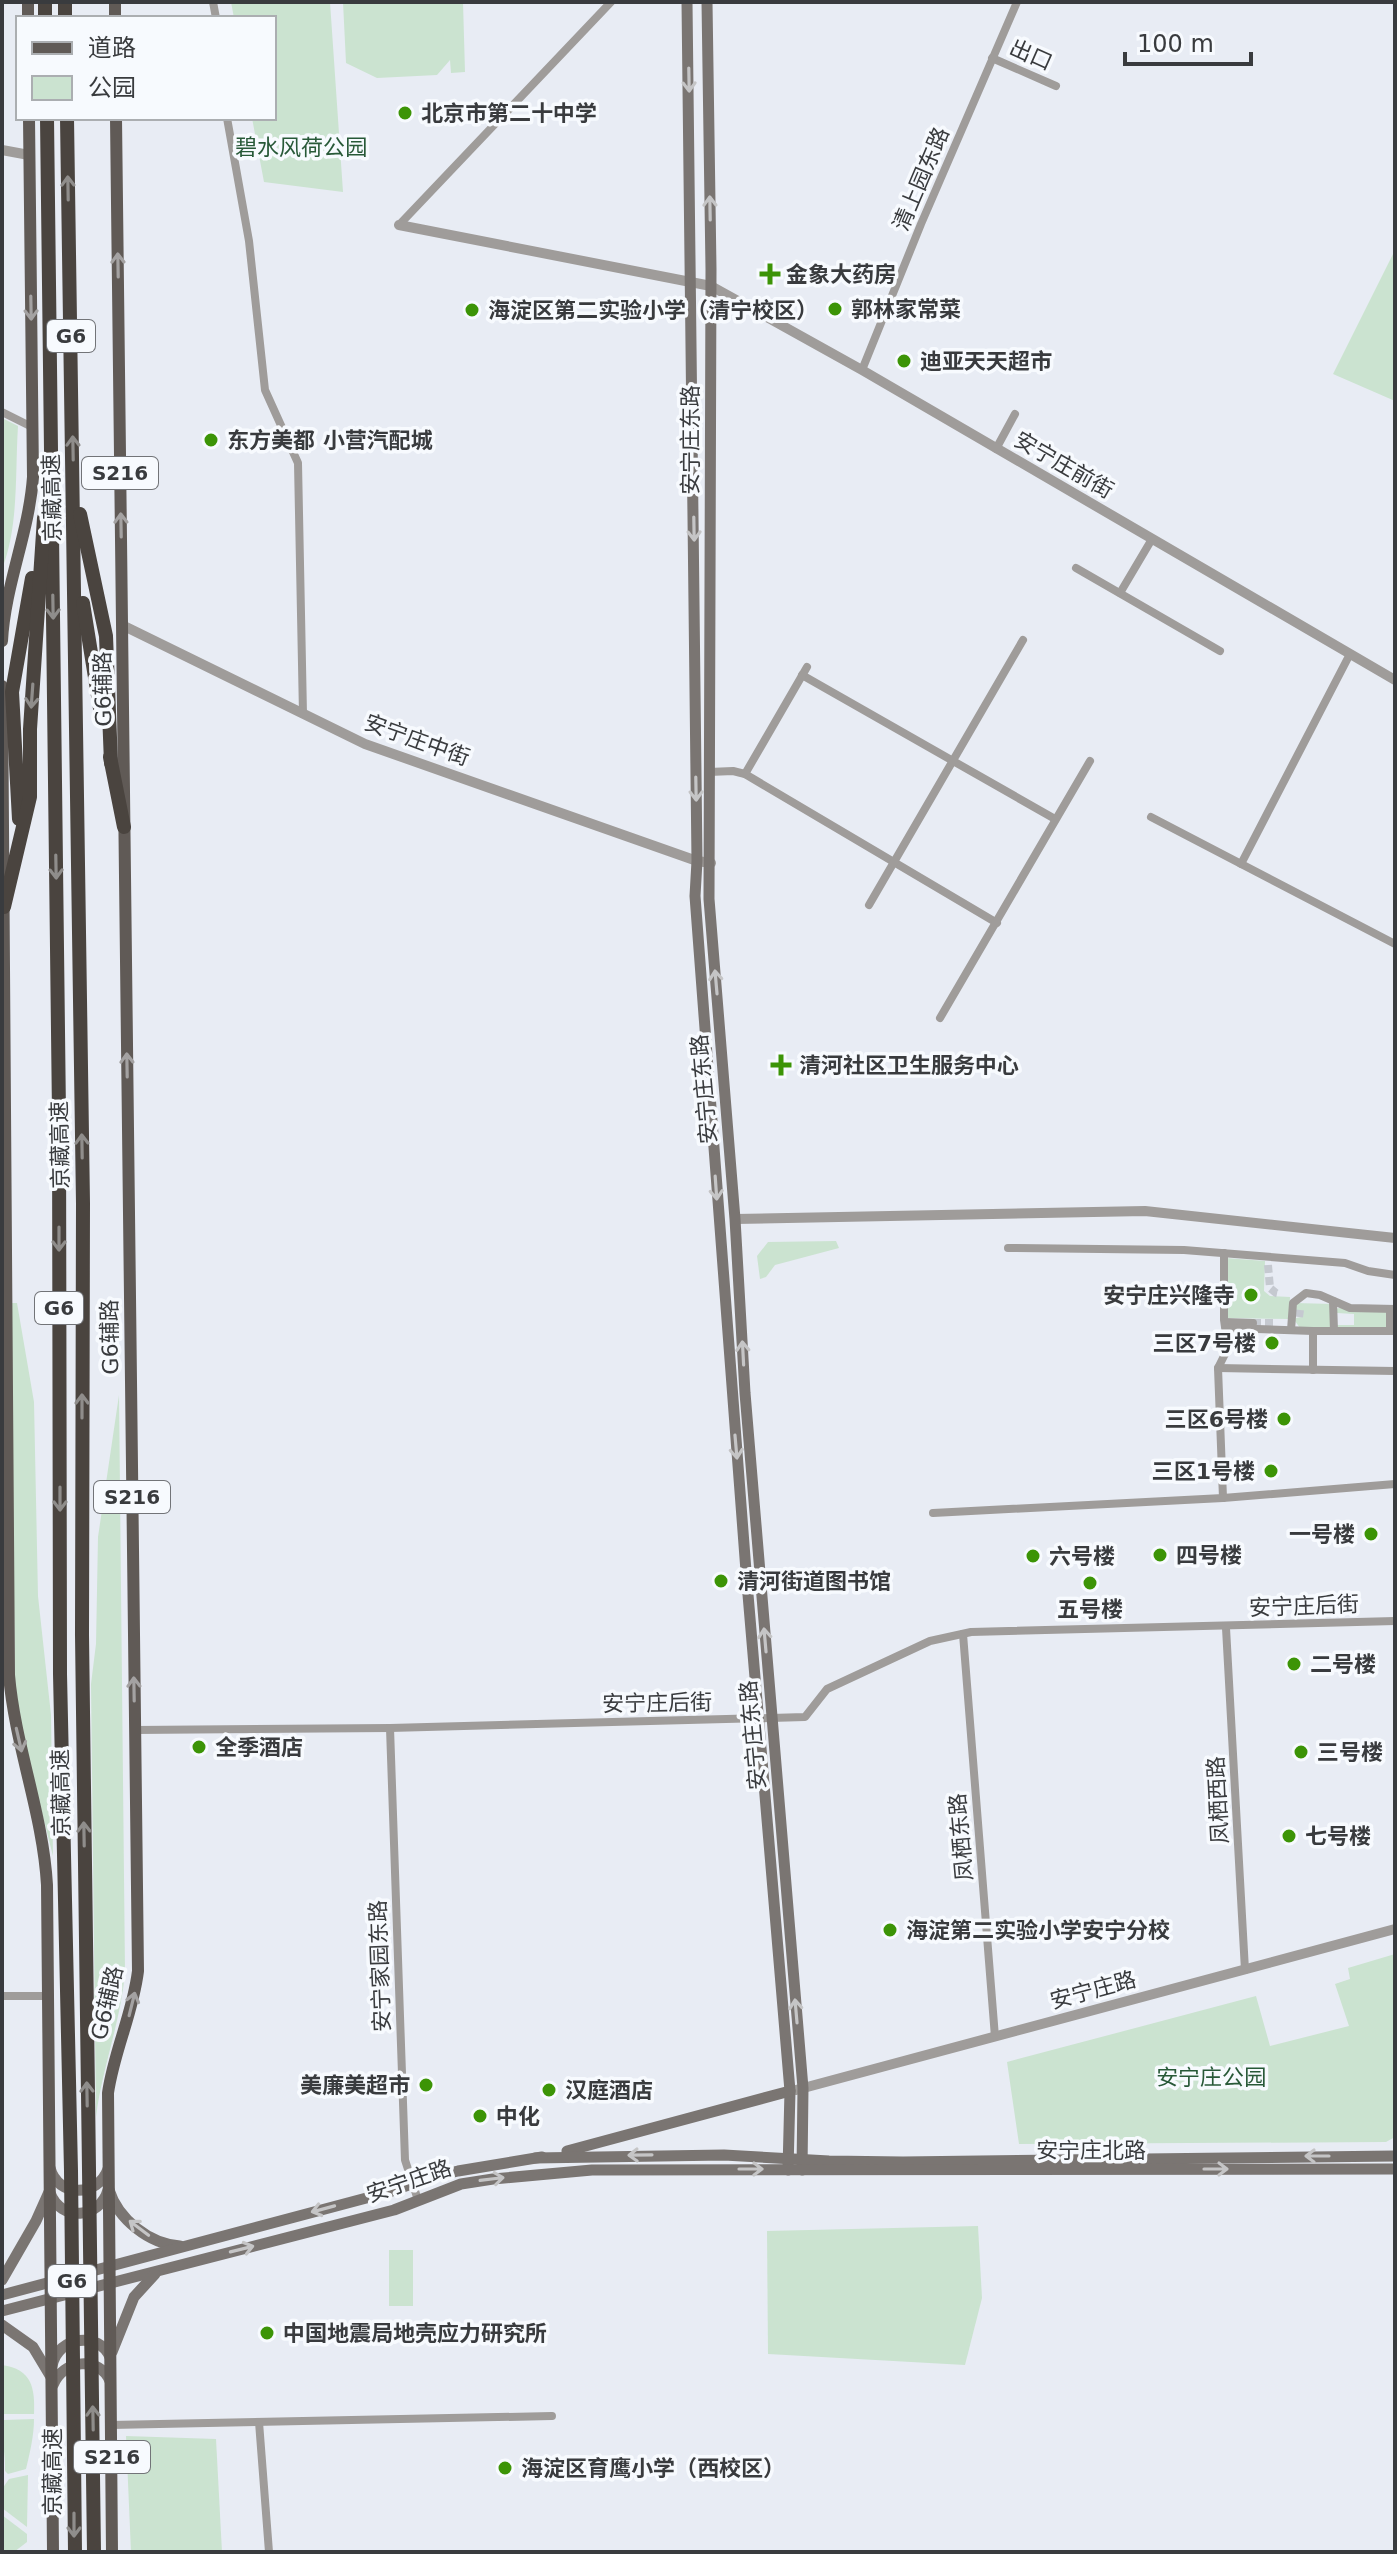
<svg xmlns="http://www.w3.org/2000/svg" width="1397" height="2554" font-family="'DejaVu Sans','Noto Sans SC',sans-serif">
  <rect width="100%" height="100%" fill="#e8ecf4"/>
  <g fill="#cbe3d0">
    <path d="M231,2H330L343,192L264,182L252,118H274V18H234Z"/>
    <path d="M343,2H463L465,72L451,73L450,60L437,75L377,78L346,63Z"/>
    <path d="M1395,250V401L1333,374Z"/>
    <path d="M2,418L18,426C15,473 19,526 2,569Z"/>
    <path d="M836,1241L839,1248L775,1265L766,1277L760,1279L757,1256L768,1242Z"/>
    <path d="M1226,1258L1265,1261L1264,1291L1270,1296L1290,1297L1289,1319L1225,1318Z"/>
    <path d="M10,1303H17L34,1402L38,1596L51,1715L53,1856L20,1727L15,1680Z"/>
    <path d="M1295,1303L1333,1304L1332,1327L1300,1328L1295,1321L1296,1318L1301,1317V1315H1295Z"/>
    <path d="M1339,1308L1389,1311L1388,1328H1337V1325H1354V1314L1337,1313L1336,1309Z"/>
    <path d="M119,1395L125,1972C121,2021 102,2068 96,2117L91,1684L96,1644L98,1537Z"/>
    <path d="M1395,1954V2137L1386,2142L1019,2144L1007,2062L1256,1996L1270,2046L1349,2026L1335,1984L1350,1979L1348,1968Z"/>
    <path d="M978,2226L982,2298L965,2365L768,2354L767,2231Z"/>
    <rect x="389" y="2250" width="24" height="56"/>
    <path d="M2,2365C32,2369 35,2388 34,2414H3Z"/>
    <path d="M34,2419C34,2436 30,2452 26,2469L8,2474L5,2471C6,2453 0,2436 4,2420Z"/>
    <path d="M126,2436L216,2439L222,2552H131Z"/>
    <path d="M28,2475L27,2527L2,2508V2489L9,2479Z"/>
    <path d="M2,2515L27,2534V2542L14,2552H2Z"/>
  </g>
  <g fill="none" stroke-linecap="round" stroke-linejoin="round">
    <g stroke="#c5c9d0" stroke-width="8" stroke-dasharray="8 4" stroke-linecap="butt">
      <path d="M1268,1265L1270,1288L1276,1293L1281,1294"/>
      <path d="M1299,1317L1300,1310"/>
      <path d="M1253,1323H1275"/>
    </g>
    <g stroke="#9f9c9a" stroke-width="8">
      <path d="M213,2L216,18"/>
      <path d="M992,58L1056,86"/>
      <path d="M227,118L249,241L265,390L298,463L303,714"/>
      <path d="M399,225L611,2"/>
      <path d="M862,370L921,224L1017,2"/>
      <path d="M2,412L32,427"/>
      <path d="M996,449L1015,414"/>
      <path d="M1076,568L1220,651"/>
      <path d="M1120,593L1152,539"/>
      <path d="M802,675L1055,819"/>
      <path d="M709,772L733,771L745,774L997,923"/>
      <path d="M745,774L807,667"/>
      <path d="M1151,817L1395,944"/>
      <path d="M1241,864L1350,654"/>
      <path d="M869,905L1023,640"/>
      <path d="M940,1018L1090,761"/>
      <path d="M1008,1248L1184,1250L1345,1263L1368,1271L1395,1275"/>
      <path d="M1333,1301L1334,1331"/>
      <path d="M1225,1322L1253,1323"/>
      <path d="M1227,1328L1313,1331"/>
      <path d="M1291,1330L1293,1303L1306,1293L1320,1295L1350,1308L1395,1309"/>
      <path d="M1390,1331V1309"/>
      <path d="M1218,1368L1395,1371"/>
      <path d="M1313,1370V1331H1395"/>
      <path d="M1223,1498L1218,1368L1228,1348L1224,1320V1253"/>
      <path d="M933,1513L1223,1498L1395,1484"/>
      <path d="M1226,1628L1245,1970"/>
      <path d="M963,1634L995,2037"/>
      <path d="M390,1728L405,2160L418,2200"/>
      <path d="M135,1730L390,1728L805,1717L827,1689L930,1641L971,1632L1395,1621"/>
      <path d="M2,1996H48"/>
      <path d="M259,2422L269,2552"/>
      <path d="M111,2425L552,2416"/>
    </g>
    <g stroke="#9f9c9a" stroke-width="10">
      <path d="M2,150L29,155"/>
      <path d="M399,225L711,286L862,370L1395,680"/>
      <path d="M122,625L365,744L697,861L711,863"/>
      <path d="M735,1219L1145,1211L1395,1238"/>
      <path d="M796,2090L1395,1929"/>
    </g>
    <g stroke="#7a7572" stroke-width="11">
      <path d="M687,2L697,861L695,896L746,1571L790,2091L788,2170"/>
      <path d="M707,2L711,269L709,899L735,1219L745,1393L803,2088L802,2170"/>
      <path d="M567,2151L790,2091"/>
      <path d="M535,2158L724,2155L829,2161L903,2162L1395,2156"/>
      <path d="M50,2168C58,2198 98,2197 108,2169"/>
      <path d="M109,2190C118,2219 149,2244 180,2246"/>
      <path d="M50,2193C61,2222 100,2219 108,2190"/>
      <path d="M2,2280L36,2221L49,2192"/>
      <path d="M2,2295L389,2192L425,2179L458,2171L542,2157"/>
      <path d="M2,2311L394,2210L461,2184L493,2179L592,2170L1395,2169"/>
      <path d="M2,2325L33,2347L51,2377"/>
      <path d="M112,2352L134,2297L155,2274"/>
      <path d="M52,2366C58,2335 100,2332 110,2357"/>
      <path d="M53,2385C63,2359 100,2356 110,2381"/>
    </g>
    <g stroke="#605a56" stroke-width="12">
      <path d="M28,2V18"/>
      <path d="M115,2V18"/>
      <path d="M2,641C5,585 29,533 33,477L29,118"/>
      <path d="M2,686L9,1675C15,1746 43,1814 47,1885L53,2552"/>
      <path d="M112,2552L108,2093C114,2051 133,2013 138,1971L116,118"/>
    </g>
    <g stroke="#4a443f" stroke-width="14">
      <path d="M45,2V18"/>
      <path d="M65,2V18"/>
      <path d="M47,118L59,1114L60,1674L71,2171L75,2552"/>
      <path d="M67,118L83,1203L82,1635L94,2552"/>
      <path d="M80,514L106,636L111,763"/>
      <path d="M83,603L102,721"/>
      <path d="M110,757L124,827"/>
      <path d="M19,819L12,692L32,578"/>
      <path d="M4,907L30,797V729L44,518"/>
    </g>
  </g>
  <defs><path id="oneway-shaft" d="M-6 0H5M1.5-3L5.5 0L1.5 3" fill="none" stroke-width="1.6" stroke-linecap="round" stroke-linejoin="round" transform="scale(2)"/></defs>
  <g stroke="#c5c5c6">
    <use href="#oneway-shaft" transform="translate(689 80) rotate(89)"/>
    <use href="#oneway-shaft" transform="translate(710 208) rotate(-91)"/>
    <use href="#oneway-shaft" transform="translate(694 529) rotate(89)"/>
    <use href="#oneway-shaft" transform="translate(696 789) rotate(89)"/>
    <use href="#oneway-shaft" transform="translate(716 982) rotate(-95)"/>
    <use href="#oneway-shaft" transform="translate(716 1188) rotate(86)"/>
    <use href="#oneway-shaft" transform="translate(743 1353) rotate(-93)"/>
    <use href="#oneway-shaft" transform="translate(736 1447) rotate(85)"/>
    <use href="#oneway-shaft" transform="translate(765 1640) rotate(-95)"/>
    <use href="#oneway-shaft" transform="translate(796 2011) rotate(-95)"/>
    <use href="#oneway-shaft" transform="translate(640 2155) rotate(179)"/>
    <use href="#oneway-shaft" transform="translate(1317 2156) rotate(180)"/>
    <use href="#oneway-shaft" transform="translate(751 2169)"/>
    <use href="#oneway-shaft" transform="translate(1216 2169)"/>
    <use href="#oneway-shaft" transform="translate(492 2179) rotate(-7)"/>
    <use href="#oneway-shaft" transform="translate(323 2209) rotate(165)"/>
    <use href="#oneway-shaft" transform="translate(139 2228) rotate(-143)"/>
    <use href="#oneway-shaft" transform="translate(242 2249) rotate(-14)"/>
  </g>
  <g stroke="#8f8d8b">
    <use href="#oneway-shaft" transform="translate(68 188) rotate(-91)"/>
    <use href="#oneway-shaft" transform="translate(73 448) rotate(-91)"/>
    <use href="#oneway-shaft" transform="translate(53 607) rotate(89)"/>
    <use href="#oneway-shaft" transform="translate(32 696) rotate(94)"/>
    <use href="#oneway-shaft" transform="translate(56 867) rotate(89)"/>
    <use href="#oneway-shaft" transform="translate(82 1146) rotate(-91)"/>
    <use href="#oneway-shaft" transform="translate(59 1239) rotate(90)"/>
    <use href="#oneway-shaft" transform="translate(82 1406) rotate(-90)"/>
    <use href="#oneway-shaft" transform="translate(60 1499) rotate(90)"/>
    <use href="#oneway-shaft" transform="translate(84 1834) rotate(-91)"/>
    <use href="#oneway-shaft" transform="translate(87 2094) rotate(-91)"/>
    <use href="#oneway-shaft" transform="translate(93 2418) rotate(-91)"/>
    <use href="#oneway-shaft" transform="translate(74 2525) rotate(90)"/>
  </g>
  <g stroke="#a4a2a2">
    <use href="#oneway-shaft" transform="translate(118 265) rotate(-91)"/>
    <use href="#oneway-shaft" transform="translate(31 308) rotate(89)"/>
    <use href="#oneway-shaft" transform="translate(121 525) rotate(-91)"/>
    <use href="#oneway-shaft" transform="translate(127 1065) rotate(-91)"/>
    <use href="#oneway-shaft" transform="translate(134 1689) rotate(-91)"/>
    <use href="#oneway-shaft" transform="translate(19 1740) rotate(77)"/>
    <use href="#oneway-shaft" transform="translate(132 2004) rotate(-76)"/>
  </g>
  <g fill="#3c9406" stroke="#f7fafe" stroke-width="3">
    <circle cx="405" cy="113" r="8"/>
    <path d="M766 262h8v8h8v8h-8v8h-8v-8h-8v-8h8z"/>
    <circle cx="835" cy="309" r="8"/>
    <circle cx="472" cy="310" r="8"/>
    <circle cx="904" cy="361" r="8"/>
    <circle cx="211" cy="440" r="8"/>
    <path d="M777 1053h8v8h8v8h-8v8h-8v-8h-8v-8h8z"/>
    <circle cx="1251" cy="1295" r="8"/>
    <circle cx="1272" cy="1343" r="8"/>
    <circle cx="1284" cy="1419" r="8"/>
    <circle cx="1271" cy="1471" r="8"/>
    <circle cx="1371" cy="1534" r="8"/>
    <circle cx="1160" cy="1555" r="8"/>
    <circle cx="1033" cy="1556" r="8"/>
    <circle cx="721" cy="1581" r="8"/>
    <circle cx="1090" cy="1583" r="8"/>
    <circle cx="1294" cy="1664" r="8"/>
    <circle cx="199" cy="1747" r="8"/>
    <circle cx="1301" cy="1752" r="8"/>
    <circle cx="1289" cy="1836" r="8"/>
    <circle cx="890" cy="1930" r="8"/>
    <circle cx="426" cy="2085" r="8"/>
    <circle cx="549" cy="2090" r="8"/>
    <circle cx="480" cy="2116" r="8"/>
    <circle cx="267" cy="2333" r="8"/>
    <circle cx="505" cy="2468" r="8"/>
  </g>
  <g text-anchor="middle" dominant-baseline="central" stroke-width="7" stroke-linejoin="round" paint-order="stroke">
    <g fill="#f7fafe" stroke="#727478" stroke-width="2">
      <rect x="47" y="320" width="48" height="32" rx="6"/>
      <rect x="82" y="457" width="76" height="32" rx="6"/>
      <rect x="35" y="1292" width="48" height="32" rx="6"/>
      <rect x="94" y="1481" width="76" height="32" rx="6"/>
      <rect x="48" y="2265" width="48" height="32" rx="6"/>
      <rect x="74" y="2441" width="76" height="32" rx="6"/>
    </g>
    <g font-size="20" font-weight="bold" fill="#393b3e">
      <text x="71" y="336">G6</text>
      <text x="120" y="473">S216</text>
      <text x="59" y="1308">G6</text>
      <text x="132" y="1497">S216</text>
      <text x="72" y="2281">G6</text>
      <text x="112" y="2457">S216</text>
    </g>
    <g font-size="22" fill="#393b3e" stroke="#f7fafe">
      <text transform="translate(1031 55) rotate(24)">出口</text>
      <text transform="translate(921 179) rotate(-67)">清上园东路</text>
      <text transform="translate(690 440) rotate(-90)">安宁庄东路</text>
      <text transform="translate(1064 465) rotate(30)">安宁庄前街</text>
      <text transform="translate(52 498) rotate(-91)">京藏高速</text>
      <text transform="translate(103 689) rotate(-91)">G6辅路</text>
      <text transform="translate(417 740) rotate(20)">安宁庄中街</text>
      <text transform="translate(704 1089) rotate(-95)">安宁庄东路</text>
      <text transform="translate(60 1145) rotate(-91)">京藏高速</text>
      <text transform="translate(110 1337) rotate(-91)">G6辅路</text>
      <text transform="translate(1304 1606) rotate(-2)">安宁庄后街</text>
      <text transform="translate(657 1703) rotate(-1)">安宁庄后街</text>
      <text transform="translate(753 1735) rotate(-95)">安宁庄东路</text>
      <text transform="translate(61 1793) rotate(-91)">京藏高速</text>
      <text transform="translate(1218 1800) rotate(-93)">凤栖西路</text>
      <text transform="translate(961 1837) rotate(-95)">凤栖东路</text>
      <text transform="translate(380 1966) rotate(-92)">安宁家园东路</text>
      <text transform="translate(1093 1990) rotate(-15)">安宁庄路</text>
      <text transform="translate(107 2003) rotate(-77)">G6辅路</text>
      <text x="1091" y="2150">安宁庄北路</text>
      <text transform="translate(409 2181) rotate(-19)">安宁庄路</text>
      <text transform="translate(52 2472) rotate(-90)">京藏高速</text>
    </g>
    <g font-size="22" font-weight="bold" fill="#393b3e" stroke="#f7fafe" text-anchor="start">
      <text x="421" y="113">北京市第二十中学</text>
      <text x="786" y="274">金象大药房</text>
      <text x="851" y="309">郭林家常菜</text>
      <text x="488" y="310">海淀区第二实验小学（清宁校区）</text>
      <text x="920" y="361">迪亚天天超市</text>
      <text x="227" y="440">东方美都 小营汽配城</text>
      <text x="799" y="1065">清河社区卫生服务中心</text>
      <text x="1235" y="1295" text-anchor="end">安宁庄兴隆寺</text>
      <text x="1256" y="1343" text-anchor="end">三区7号楼</text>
      <text x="1268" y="1419" text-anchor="end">三区6号楼</text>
      <text x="1255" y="1471" text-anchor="end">三区1号楼</text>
      <text x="1355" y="1534" text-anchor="end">一号楼</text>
      <text x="1176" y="1555">四号楼</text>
      <text x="1049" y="1556">六号楼</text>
      <text x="737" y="1581">清河街道图书馆</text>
      <text x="1090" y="1609" text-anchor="middle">五号楼</text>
      <text x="1310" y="1664">二号楼</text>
      <text x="215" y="1747">全季酒店</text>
      <text x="1317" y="1752">三号楼</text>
      <text x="1305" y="1836">七号楼</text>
      <text x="906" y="1930">海淀第二实验小学安宁分校</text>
      <text x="410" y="2085" text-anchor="end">美廉美超市</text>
      <text x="565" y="2090">汉庭酒店</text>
      <text x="496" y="2116">中化</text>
      <text x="283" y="2333">中国地震局地壳应力研究所</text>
      <text x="521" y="2468">海淀区育鹰小学（西校区）</text>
    </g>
    <g font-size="22" fill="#285938" stroke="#f7fafe">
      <text x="301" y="147">碧水风荷公园</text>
      <text x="1211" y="2077">安宁庄公园</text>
    </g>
  </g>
  <rect width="1397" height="2554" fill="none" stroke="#393b3e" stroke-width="8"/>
  <rect x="16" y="16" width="260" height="104" fill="#f7fafe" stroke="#abaeb1" stroke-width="2"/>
  <rect x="32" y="42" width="40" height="12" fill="#605a56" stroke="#abaeb1" stroke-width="2"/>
  <text x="88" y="56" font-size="24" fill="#393b3e">道路</text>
  <rect x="32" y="76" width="40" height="24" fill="#cbe3d0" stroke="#abaeb1" stroke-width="2"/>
  <text x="88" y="96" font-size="24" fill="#393b3e">公园</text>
  <path d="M1125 52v12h126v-12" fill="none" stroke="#393b3e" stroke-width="4"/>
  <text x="1137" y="52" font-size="24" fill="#393b3e" stroke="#f7fafe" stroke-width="6" paint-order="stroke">100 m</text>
</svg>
